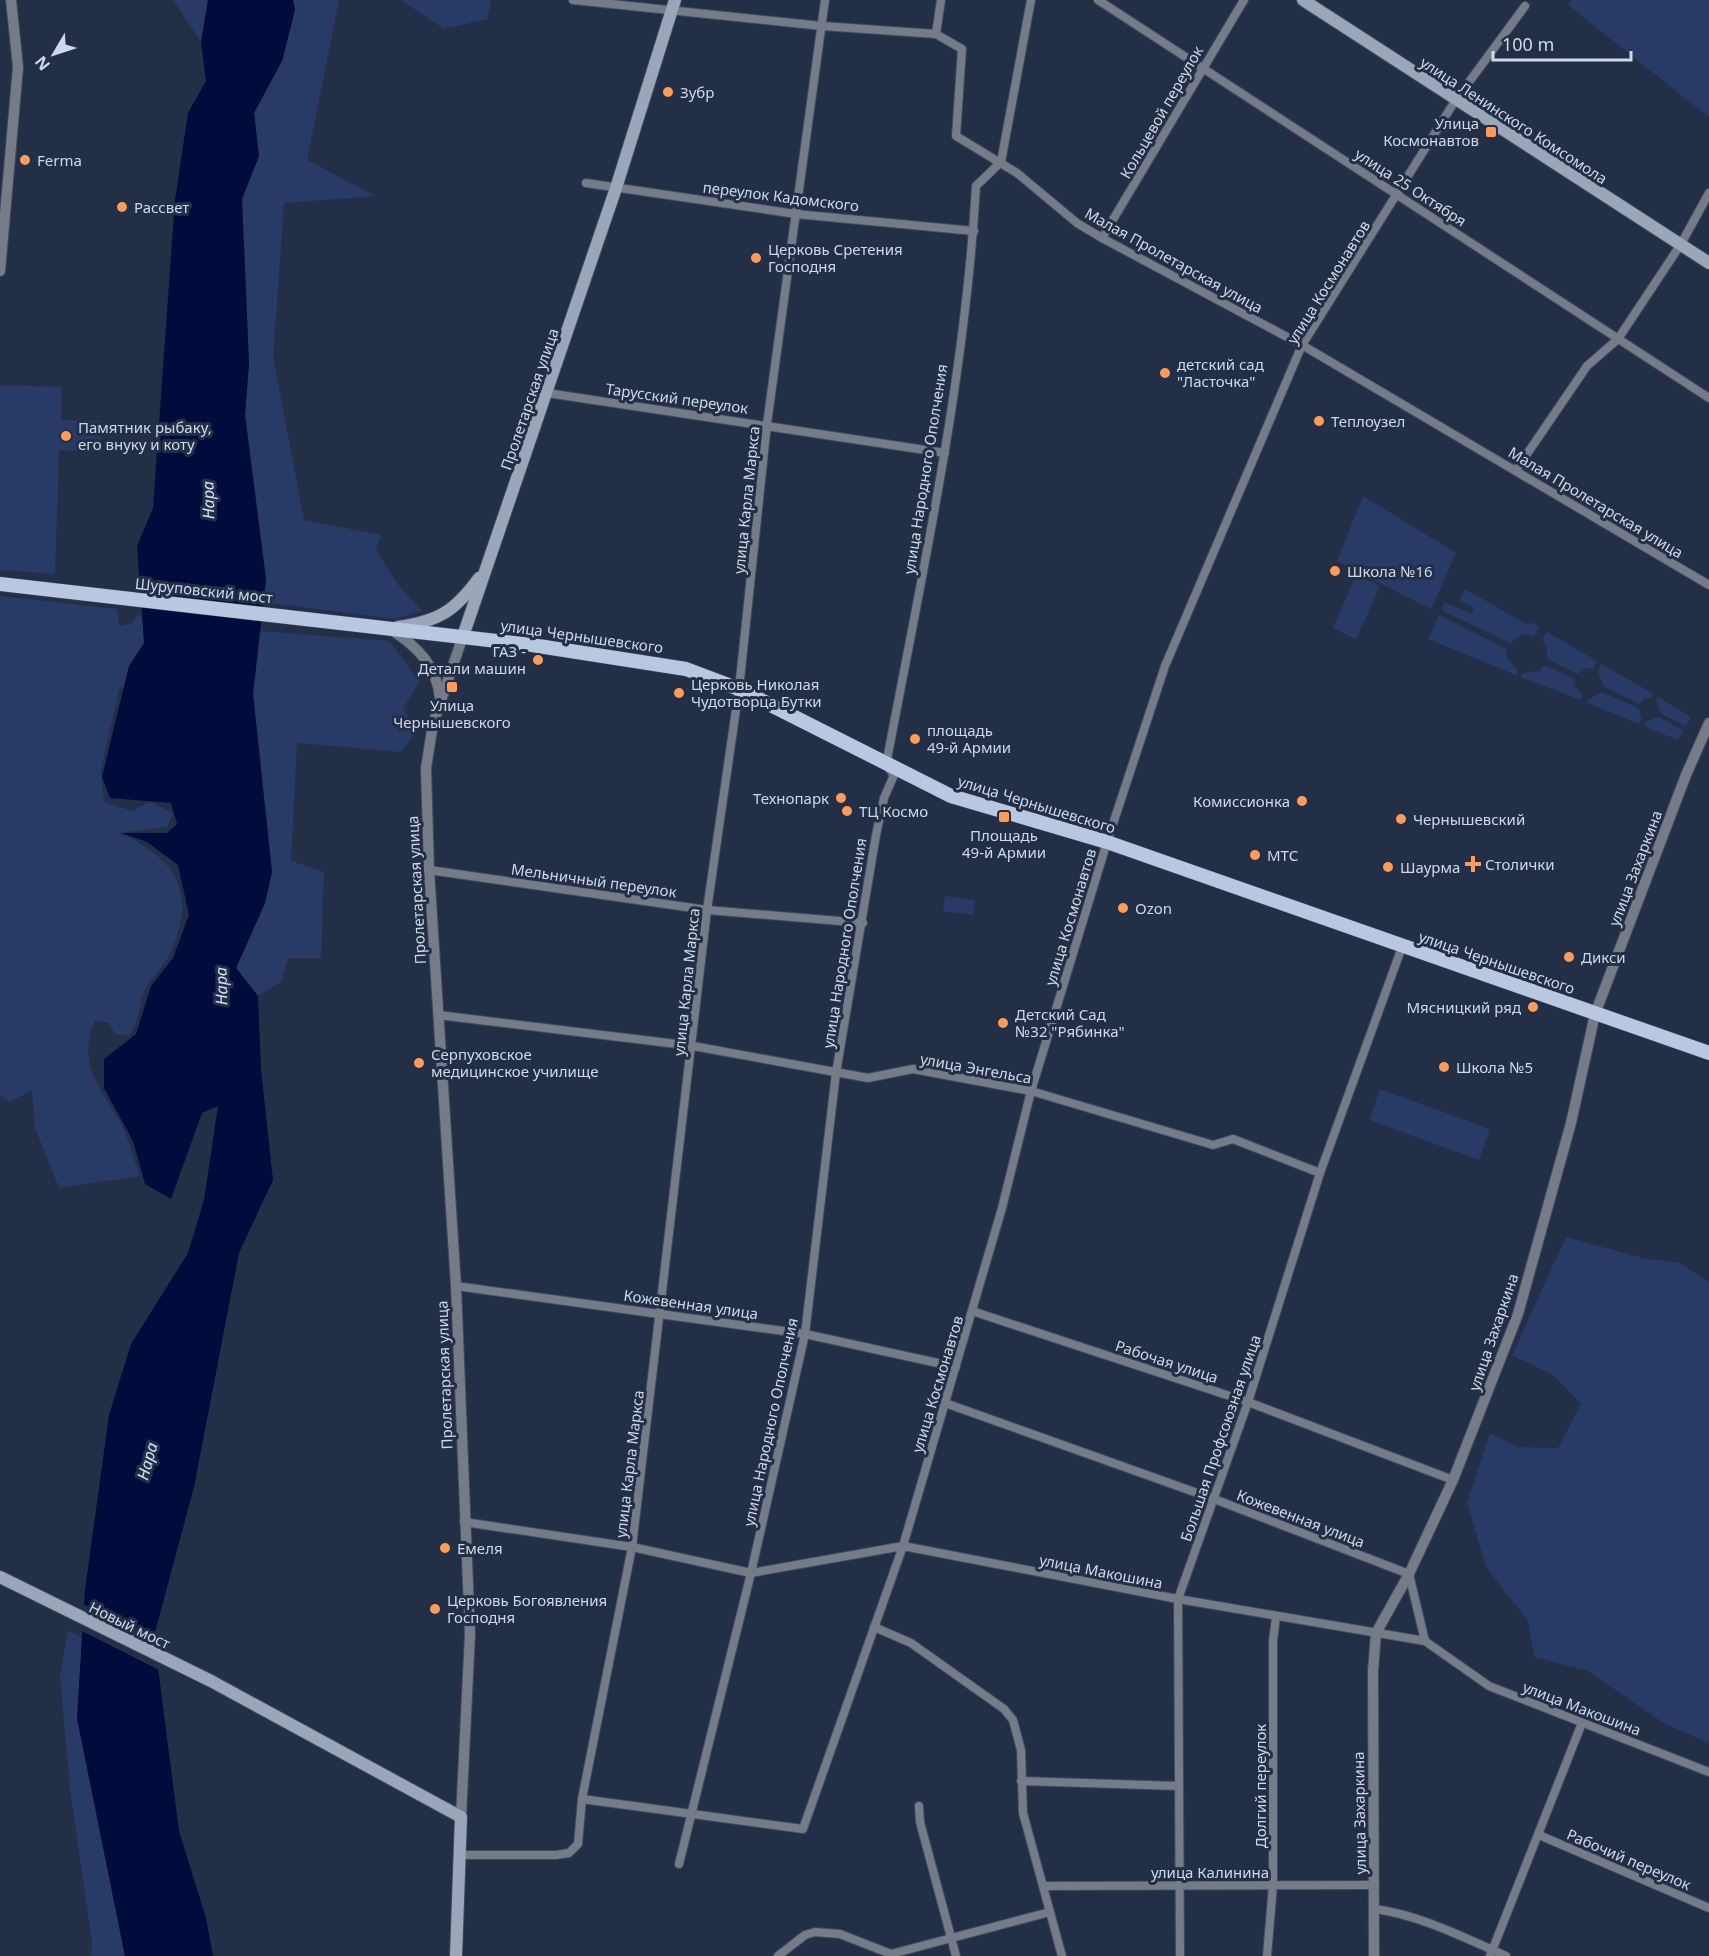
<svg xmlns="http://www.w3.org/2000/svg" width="1709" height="1956" font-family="'Noto Sans',sans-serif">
  <rect width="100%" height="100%" fill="#232f47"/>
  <g fill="#273b66">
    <path d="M173,0H208L201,42Z"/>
    <path d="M293,0H339L307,160L376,196L284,203L273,356L304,520L381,535L376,550L399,586L422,611L395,619L263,602L266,579L245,415L249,363L242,199L259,156L254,113L282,61L295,10Z"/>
    <path d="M401,0H492L487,19L444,29Z"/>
    <path d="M1572,0H1709V117L1568,5Z"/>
    <path d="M0,385L62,387L61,420L101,421L100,452L59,450L55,574L0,570Z"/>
    <path d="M1363,496L1456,553L1431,609L1337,561Z"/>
    <path d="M1356,575L1380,586L1356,639L1333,628Z"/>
    <path d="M1465,589L1528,625L1530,622L1539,627L1534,636L1523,634L1510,643L1441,610L1445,602L1471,614L1474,608L1459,600Z"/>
    <path d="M0,596L116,609L120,626L132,623L137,615L163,619L142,673L119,689L101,770L104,802L132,811L150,802L173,813L167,827L119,833C177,859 198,893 170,954C165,965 154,974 148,984C138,1000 141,1020 129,1036L115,1034L109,1023L95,1021C75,1065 104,1091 123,1128C130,1143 134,1161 140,1176L59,1188L35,1128L32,1090L10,1102L0,1095Z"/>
    <path d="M1439,615L1507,649V658L1518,671L1516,675L1428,639Z"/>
    <path d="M260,631L390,641L419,682L403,709L418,730L401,752L297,743L291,861L324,872L321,958H288L281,982L258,996L236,968L265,903L272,872L253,694Z"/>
    <path d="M1547,632L1597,661L1593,669L1586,668L1578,674L1547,659V647L1542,640Z"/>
    <path d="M1601,664L1654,694L1651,698L1644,699L1640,704L1604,687L1598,672Z"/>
    <path d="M1544,665L1575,679L1574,684L1582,696L1581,700L1521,677L1523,673L1539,671Z"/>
    <path d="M1601,692L1638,708L1642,718L1639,724L1585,702Z"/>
    <path d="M1658,697L1691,717L1686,726L1661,714L1656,701Z"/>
    <path d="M1659,717L1683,730L1678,740L1643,726L1646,721Z"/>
    <path d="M945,896L975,900L973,915L943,911Z"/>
    <path d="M1380,1089L1490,1129L1479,1160L1369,1120Z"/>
    <path d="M1566,1237L1646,1259L1678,1262L1709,1282V1743L1665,1724L1588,1671L1534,1657L1528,1621L1486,1567L1467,1503L1490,1433L1517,1447L1558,1448L1581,1404L1554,1376L1512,1355Z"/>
    <path d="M68,1630L82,1638L77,1718L125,1956H91L92,1942L70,1789L60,1676Z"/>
  </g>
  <path fill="#010c3d" d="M208,0H293L295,10L282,61L254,113L259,156L242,199L249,363L245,415L266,579L253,694L272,872L265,903L236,968L258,996L261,1069L273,1180L239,1253L194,1487L154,1636L179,1831L206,1918L213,1956H125L77,1718L85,1590L109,1415L131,1344L188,1253L204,1200L218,1106L202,1113L171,1199L145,1184L133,1141L104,1088V1059L136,1034L151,986L173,958L189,915L178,865L147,842L122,833H167L177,824L171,803L110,798L102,777L129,666L144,643L137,546L153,508L175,200L188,113L206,81L201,42Z"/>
  <path fill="#232f47" d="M81,1603L158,1642L161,1671L80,1630Z"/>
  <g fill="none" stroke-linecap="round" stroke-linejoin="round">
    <g stroke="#3f4a61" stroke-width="10">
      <g id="minor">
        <path d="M573,0L822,26L936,34L962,49L956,136L1017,173L1077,223L1102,238L1302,345L1709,585"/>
        <path d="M1098,0L1709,398"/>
        <path d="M936,34L941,0"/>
        <path d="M586,183L796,214L974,231"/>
        <path d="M1102,238L1244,0"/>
        <path d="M547,393L945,453"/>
        <path d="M1516,470L1587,366L1618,339L1681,244L1709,193"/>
        <path d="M429,870L707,910L863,923"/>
        <path d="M438,1015L693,1046L868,1078L913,1069L1031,1091L1213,1145L1233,1139L1320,1173"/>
        <path d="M456,1286L805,1334L956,1367"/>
        <path d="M972,1311L1248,1402L1453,1480"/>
        <path d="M945,1403L1214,1499L1409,1574L1425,1641"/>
        <path d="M464,1522L632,1547L751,1573L903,1546L1178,1599L1425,1641L1489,1686L1709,1772"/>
        <path d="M874,1627L911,1643L1004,1709L1013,1720L1021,1750L1023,1813L1062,1956"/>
        <path d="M1021,1781L1178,1786"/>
        <path d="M582,1799L803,1829L903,1546L1002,1208L1031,1091L1107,842L1165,666L1302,345L1455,101L1525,6"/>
        <path d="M919,1806L920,1822L956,1956"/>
        <path d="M1539,1835L1709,1908"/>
        <path d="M460,1855H556L569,1853L578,1844L582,1799L632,1547L707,910L739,689L767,424L825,0"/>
        <path d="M679,1864L751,1573L805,1334L836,1073L876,835L884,798L894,775L886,765C922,574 965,381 976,186L1001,162L1031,0"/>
        <path d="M1044,1886L1375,1885"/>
        <path d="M1375,1909C1420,1915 1465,1938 1506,1956"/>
        <path d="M778,1956L805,1935L815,1932L840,1934L891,1954L1050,1912"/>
        <path d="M1180,1956L1178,1599L1248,1402L1320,1173L1402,947"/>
        <path d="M1267,1956L1273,1885V1641L1276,1617"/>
        <path d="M1490,1956L1582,1723"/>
      </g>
    </g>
    <g stroke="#3f4a61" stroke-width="12">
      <g id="tertiary">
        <path d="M0,271L18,67L11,0"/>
        <path d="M393,631C418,647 437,667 440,698"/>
        <path d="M461,1817L470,1634L456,1286L429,870L426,768L433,724L463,636"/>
        <path d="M1374,1956L1373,1671L1376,1633L1409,1574L1453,1480L1518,1314L1571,1123L1595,1014L1686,775L1709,723"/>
      </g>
    </g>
    <g stroke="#3f4a61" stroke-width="14">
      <g id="secondary">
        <path d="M1303,0L1709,263"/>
        <path d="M398,627C439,621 455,611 479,578"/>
        <path d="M463,636L616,188L675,0"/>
        <path d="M0,1577L211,1681L461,1817L456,1956"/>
      </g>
    </g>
    <g stroke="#3f4a61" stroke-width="15">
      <path id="primary" d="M0,584L532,645L686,669L739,689L951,796L1107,842L1709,1053"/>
    </g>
    <use href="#minor" stroke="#757b87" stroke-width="8"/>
    <use href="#tertiary" stroke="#757b87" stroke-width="10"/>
    <use href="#secondary" stroke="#9ca6ba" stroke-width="12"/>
    <use href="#primary" stroke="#bac7e0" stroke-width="14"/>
  </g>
  <g fill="#fe9c57" stroke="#232f47" stroke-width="2">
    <circle cx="668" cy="92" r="6"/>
    <rect x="1485" y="126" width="12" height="12" rx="3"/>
    <circle cx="25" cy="160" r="6"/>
    <circle cx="122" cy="207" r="6"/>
    <circle cx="756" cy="258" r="6"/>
    <circle cx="1165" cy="373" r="6"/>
    <circle cx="1319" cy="421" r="6"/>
    <circle cx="66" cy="436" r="6"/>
    <circle cx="1335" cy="571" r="6"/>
    <circle cx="538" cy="660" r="6"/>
    <rect x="446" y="681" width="12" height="12" rx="3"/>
    <circle cx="679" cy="693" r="6"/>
    <circle cx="915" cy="739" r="6"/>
    <circle cx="841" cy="798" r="6"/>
    <circle cx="1302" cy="801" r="6"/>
    <circle cx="847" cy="811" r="6"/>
    <rect x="998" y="811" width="12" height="12" rx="3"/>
    <circle cx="1401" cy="819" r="6"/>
    <circle cx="1255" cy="855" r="6"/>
    <path d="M1470 855h6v6h6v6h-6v6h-6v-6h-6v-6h6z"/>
    <circle cx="1388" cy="867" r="6"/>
    <circle cx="1123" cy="908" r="6"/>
    <circle cx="1569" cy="957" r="6"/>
    <circle cx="1533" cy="1007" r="6"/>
    <circle cx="1003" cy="1023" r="6"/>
    <circle cx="419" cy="1063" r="6"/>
    <circle cx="1444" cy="1067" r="6"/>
    <circle cx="445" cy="1548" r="6"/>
    <circle cx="435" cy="1609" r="6"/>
  </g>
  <g text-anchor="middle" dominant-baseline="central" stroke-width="6" stroke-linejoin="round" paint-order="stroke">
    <g font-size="15" fill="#d0d8e8" stroke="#232f47" text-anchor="start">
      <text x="680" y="92">Зубр</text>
      <text x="1479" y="123" text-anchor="end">Улица<tspan x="1479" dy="17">Космонавтов</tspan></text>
      <text x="37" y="160">Ferma</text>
      <text x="134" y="207">Рассвет</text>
      <text x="768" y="249">Церковь Сретения<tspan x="768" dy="17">Господня</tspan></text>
      <text x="1177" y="364">детский сад<tspan x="1177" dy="17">"Ласточка"</tspan></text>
      <text x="1331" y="421">Теплоузел</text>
      <text x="78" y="427">Памятник рыбаку,<tspan x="78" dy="17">его внуку и коту</tspan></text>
      <text x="1347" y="571">Школа №16</text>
      <text x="526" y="651" text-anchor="end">ГАЗ -<tspan x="526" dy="17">Детали машин</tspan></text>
      <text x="691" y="684">Церковь Николая<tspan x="691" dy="17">Чудотворца Бутки</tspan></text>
      <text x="452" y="705" text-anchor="middle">Улица<tspan x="452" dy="17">Чернышевского</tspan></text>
      <text x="927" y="730">площадь<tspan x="927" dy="17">49-й Армии</tspan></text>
      <text x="829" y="798" text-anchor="end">Технопарк</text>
      <text x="1290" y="801" text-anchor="end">Комиссионка</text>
      <text x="859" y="811">ТЦ Космо</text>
      <text x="1413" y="819">Чернышевский</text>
      <text x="1004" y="835" text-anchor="middle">Площадь<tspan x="1004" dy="17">49-й Армии</tspan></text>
      <text x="1267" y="855">МТС</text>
      <text x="1485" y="864">Столички</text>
      <text x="1400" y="867">Шаурма</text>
      <text x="1135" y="908">Ozon</text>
      <text x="1581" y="957">Дикси</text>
      <text x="1521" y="1007" text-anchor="end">Мясницкий ряд</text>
      <text x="1015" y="1014">Детский Сад<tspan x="1015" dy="17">№32 "Рябинка"</tspan></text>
      <text x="431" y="1054">Серпуховское<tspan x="431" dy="17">медицинское училище</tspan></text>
      <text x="1456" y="1067">Школа №5</text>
      <text x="457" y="1548">Емеля</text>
      <text x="447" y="1600">Церковь Богоявления<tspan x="447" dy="17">Господня</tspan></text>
    </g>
    <g font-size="15" fill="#d0d8e8" stroke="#232f47">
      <text transform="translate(1161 112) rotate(-60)">Кольцевой переулок</text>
      <text transform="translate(1514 120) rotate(33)">улица Ленинского Комсомола</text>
      <text transform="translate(1411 187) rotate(33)">улица 25 Октября</text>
      <text transform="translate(781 196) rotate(7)">переулок Кадомского</text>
      <text transform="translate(1174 260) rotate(29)">Малая Пролетарская улица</text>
      <text transform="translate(1328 282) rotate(-58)">улица Космонавтов</text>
      <text transform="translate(677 398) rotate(8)">Тарусский переулок</text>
      <text transform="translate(529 399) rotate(-71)">Пролетарская улица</text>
      <text transform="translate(925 469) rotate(-81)">улица Народного Ополчения</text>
      <text transform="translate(746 500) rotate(-84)">улица Карла Маркса</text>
      <text transform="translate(1596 502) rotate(31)">Малая Пролетарская улица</text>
      <text transform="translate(204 590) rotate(6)">Шуруповский мост</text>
      <text transform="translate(582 636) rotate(8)">улица Чернышевского</text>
      <text transform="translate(1037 804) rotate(17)">улица Чернышевского</text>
      <text transform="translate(1635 868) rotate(-69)">улица Захаркина</text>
      <text transform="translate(594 880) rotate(8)">Мельничный переулок</text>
      <text transform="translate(416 890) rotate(-93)">Пролетарская улица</text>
      <text transform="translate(1070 917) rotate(-73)">улица Космонавтов</text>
      <text transform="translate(844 943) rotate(-81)">улица Народного Ополчения</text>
      <text transform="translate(1497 962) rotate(19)">улица Чернышевского</text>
      <text transform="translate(686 982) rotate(-84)">улица Карла Маркса</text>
      <text transform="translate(976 1068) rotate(10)">улица Энгельса</text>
      <text transform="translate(691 1304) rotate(8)">Кожевенная улица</text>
      <text transform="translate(1493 1332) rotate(-71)">улица Захаркина</text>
      <text transform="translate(1167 1361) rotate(18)">Рабочая улица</text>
      <text transform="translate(444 1375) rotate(-92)">Пролетарская улица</text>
      <text transform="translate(937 1384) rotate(-73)">улица Космонавтов</text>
      <text transform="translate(770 1422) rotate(-78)">улица Народного Ополчения</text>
      <text transform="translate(1220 1438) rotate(-71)">Большая Профсоюзная улица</text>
      <text transform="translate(629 1464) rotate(-83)">улица Карла Маркса</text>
      <text transform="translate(1301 1518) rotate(21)">Кожевенная улица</text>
      <text transform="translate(1101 1571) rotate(11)">улица Макошина</text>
      <text transform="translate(130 1625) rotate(26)">Новый мост</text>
      <text transform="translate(1582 1708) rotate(21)">улица Макошина</text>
      <text transform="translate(1260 1786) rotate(-90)">Долгий переулок</text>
      <text transform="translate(1359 1813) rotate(-91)">улица Захаркина</text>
      <text transform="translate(1629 1859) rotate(23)">Рабочий переулок</text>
      <text x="1210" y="1872">улица Калинина</text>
    </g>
    <g font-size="16" font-style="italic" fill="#d8e1f2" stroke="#232f47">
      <text transform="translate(208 500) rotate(-91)">Нара</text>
      <text transform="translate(221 986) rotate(-91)">Нара</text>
      <text transform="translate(147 1461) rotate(-75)">Нара</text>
    </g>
  </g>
  <g transform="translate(54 54) rotate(231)" stroke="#232f47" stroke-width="4.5" paint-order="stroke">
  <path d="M0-4.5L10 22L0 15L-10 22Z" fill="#d0d8e8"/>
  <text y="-9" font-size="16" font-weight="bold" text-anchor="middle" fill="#d0d8e8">N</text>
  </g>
  <path d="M1493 51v9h138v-9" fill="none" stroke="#d0d8e8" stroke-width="3"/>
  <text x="1502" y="51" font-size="18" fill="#d0d8e8" stroke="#232f47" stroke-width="4.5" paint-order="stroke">100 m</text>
</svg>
